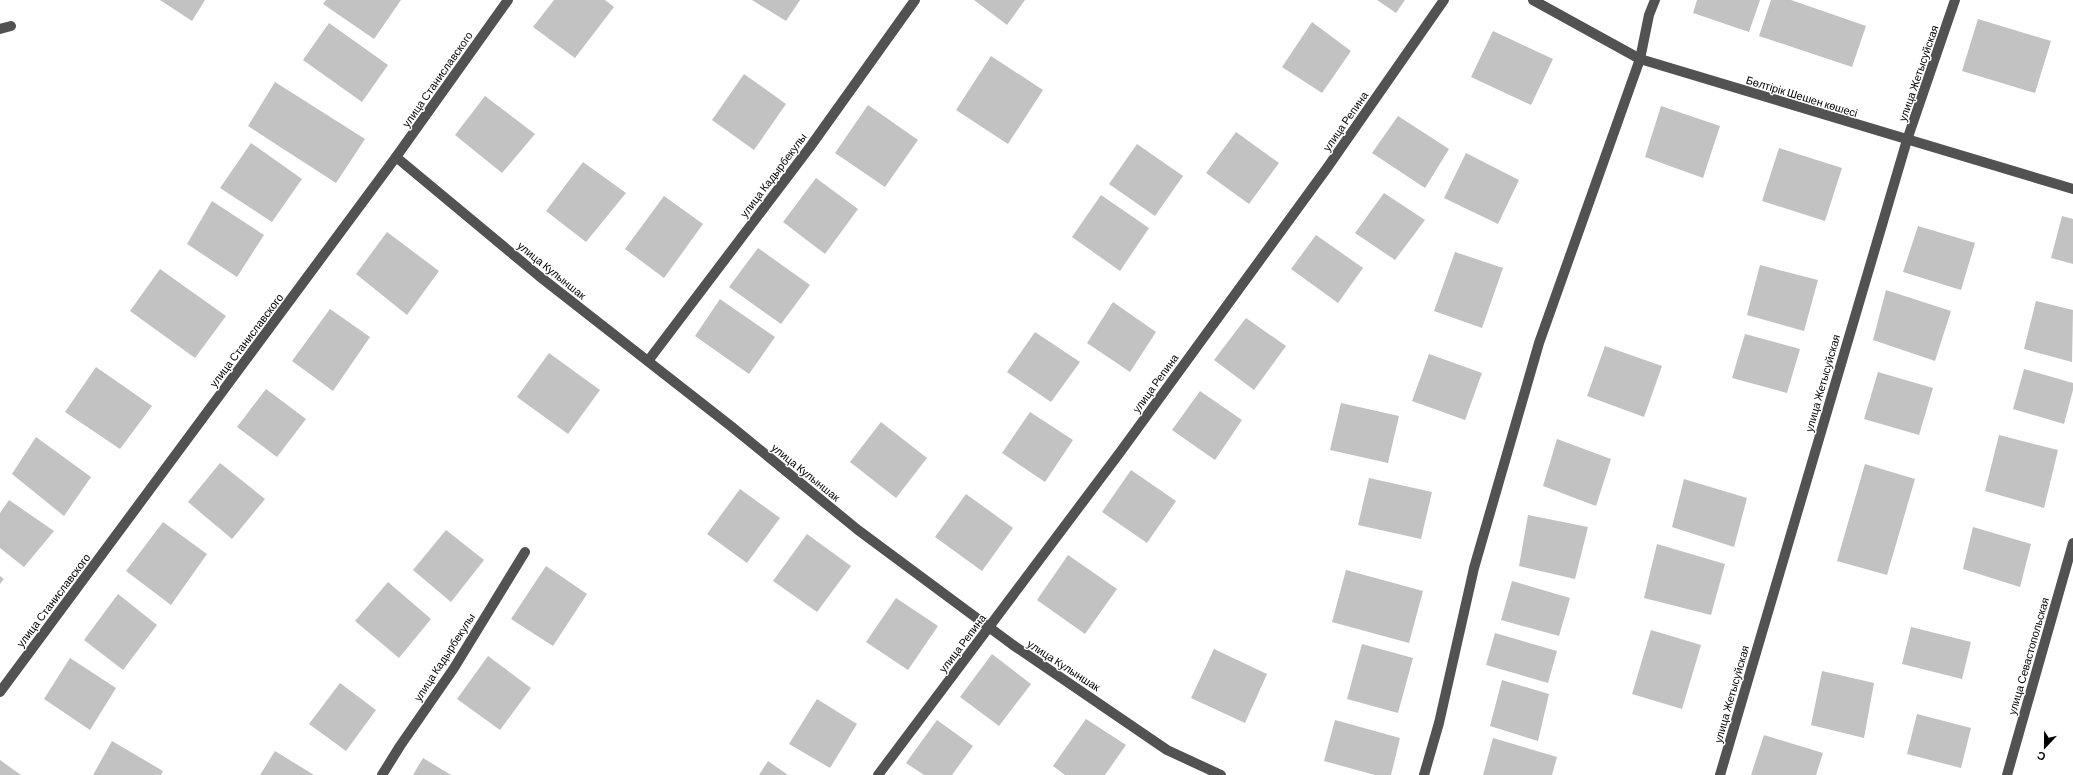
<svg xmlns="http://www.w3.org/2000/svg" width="2073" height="775" font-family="Barlow,sans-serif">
  <rect width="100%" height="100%" fill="#fff"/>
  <g fill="#c2c2c2">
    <path d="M160,0H205L192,21Z"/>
    <path d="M326,0H401L374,39L323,4Z"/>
    <path d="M554,0H605L614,7L575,58L533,27Z"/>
    <path d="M752,0H800L786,21Z"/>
    <path d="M974,0H1025L1007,25Z"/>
    <path d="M1377,0H1405L1396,13Z"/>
    <path d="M1697,0H1760L1749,32L1693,13Z"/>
    <path d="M1771,0H1791L1866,26L1852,67L1759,36Z"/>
    <path d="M1978,19L2051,41L2035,93L1962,71Z"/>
    <path d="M1312,22L1351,51L1322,93L1282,67Z"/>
    <path d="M329,23L388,65L362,102L303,60Z"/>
    <path d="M1493,31L1553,59L1531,105L1471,77Z"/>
    <path d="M991,56L1043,90L1008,144L956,110Z"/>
    <path d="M744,74L786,104L754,150L712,120Z"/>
    <path d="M275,82L365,139L336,183L248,126Z"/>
    <path d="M485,96L535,134L502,173L455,135Z"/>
    <path d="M868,105L918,140L885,187L835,153Z"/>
    <path d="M1661,106L1720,126L1703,178L1645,157Z"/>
    <path d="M1398,116L1449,149L1425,188L1372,153Z"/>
    <path d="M1236,132L1279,163L1249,204L1206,173Z"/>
    <path d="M251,143L302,179L272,222L220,188Z"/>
    <path d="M1137,144L1183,176L1155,216L1109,184Z"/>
    <path d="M1779,148L1842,168L1825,221L1762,201Z"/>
    <path d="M1466,153L1519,180L1498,224L1444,198Z"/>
    <path d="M583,162L626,193L586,242L546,211Z"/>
    <path d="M816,178L858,209L825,254L783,222Z"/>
    <path d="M1384,193L1425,220L1395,260L1355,233Z"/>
    <path d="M1101,195L1149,228L1120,271L1072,237Z"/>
    <path d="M664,196L703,224L664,278L625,249Z"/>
    <path d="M212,201L264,235L237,277L187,244Z"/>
    <path d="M2062,216L2073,219V264L2051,258Z"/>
    <path d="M1918,226L1975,243L1961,290L1903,272Z"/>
    <path d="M387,232L439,271L407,315L356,274Z"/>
    <path d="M1316,235L1363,268L1338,303L1291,269Z"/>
    <path d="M758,248L810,285L781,324L729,287Z"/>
    <path d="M1455,252L1503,268L1482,328L1434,311Z"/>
    <path d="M1760,265L1818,280L1804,331L1747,315Z"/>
    <path d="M160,269L226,316L195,358L130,311Z"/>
    <path d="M1886,290L1951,311L1935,361L1873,340Z"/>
    <path d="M720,299L775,337L749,374L695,336Z"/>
    <path d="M2036,301L2073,310L2072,362L2024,349Z"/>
    <path d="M1113,302L1156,332L1130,372L1087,343Z"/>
    <path d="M330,309L370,337L333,391L292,361Z"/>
    <path d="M1246,318L1286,346L1254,390L1214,360Z"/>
    <path d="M1035,332L1080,362L1051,402L1007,372Z"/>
    <path d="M1745,334L1800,349L1787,393L1732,378Z"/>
    <path d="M1605,346L1662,366L1644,417L1587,396Z"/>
    <path d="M549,353L600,390L568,434L517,397Z"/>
    <path d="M1429,354L1482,373L1465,420L1412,401Z"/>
    <path d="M96,367L152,406L120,449L65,412Z"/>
    <path d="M2024,369L2073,383V390L2064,424L2013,409Z"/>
    <path d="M1878,372L1933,388L1919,435L1864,419Z"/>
    <path d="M266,389L306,419L277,457L237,427Z"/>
    <path d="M1200,391L1242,420L1215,460L1172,430Z"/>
    <path d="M1341,403L1399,416L1388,463L1330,450Z"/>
    <path d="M1030,412L1073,440L1045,482L1002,453Z"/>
    <path d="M881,422L927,458L896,498L850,462Z"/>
    <path d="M1999,435L2058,450L2044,508L1985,491Z"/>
    <path d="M36,437L91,477L64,516L12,474Z"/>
    <path d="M1557,439L1611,459L1596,506L1543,486Z"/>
    <path d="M220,463L265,499L232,539L188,502Z"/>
    <path d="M1865,464L1915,479L1887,575L1837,561Z"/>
    <path d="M1131,470L1176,501L1147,543L1102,512Z"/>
    <path d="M1369,478L1432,492L1421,539L1358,525Z"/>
    <path d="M1684,479L1747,498L1734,547L1672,527Z"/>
    <path d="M740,489L780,518L747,563L707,534Z"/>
    <path d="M966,494L1013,528L982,571L935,537Z"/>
    <path d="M9,500L54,531L24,567L0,548V513Z"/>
    <path d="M1528,515L1588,527L1575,579L1519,566Z"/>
    <path d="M163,522L207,554L171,605L126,571Z"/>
    <path d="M1973,527L2031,544L2020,587L1963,569Z"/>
    <path d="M446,530L484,560L451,602L413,570Z"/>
    <path d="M807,534L851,566L817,612L773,581Z"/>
    <path d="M1657,544L1725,564L1711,615L1644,598Z"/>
    <path d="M1068,555L1117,589L1085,634L1037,600Z"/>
    <path d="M546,566L587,594L553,646L511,619Z"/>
    <path d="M1346,570L1423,591L1409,643L1332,622Z"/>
    <path d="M0,576L4,579L0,584Z"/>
    <path d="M1512,581L1570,598L1559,636L1501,620Z"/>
    <path d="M388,582L431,619L399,658L355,621Z"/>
    <path d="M118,594L157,625L123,670L84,640Z"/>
    <path d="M896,598L938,626L908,670L866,642Z"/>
    <path d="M1911,627L1971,642L1962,679L1902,664Z"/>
    <path d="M1651,630L1701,645L1682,709L1632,694Z"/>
    <path d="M1495,633L1557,651L1548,683L1486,665Z"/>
    <path d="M1362,644L1413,658L1398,713L1347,699Z"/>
    <path d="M1214,649L1267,674L1245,723L1191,698Z"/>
    <path d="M992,654L1031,684L999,726L960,697Z"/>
    <path d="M488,656L531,688L500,730L457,699Z"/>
    <path d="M70,658L116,688L90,730L44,699Z"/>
    <path d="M1822,671L1874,683L1864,738L1811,725Z"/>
    <path d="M1502,680L1549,694L1538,741L1490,726Z"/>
    <path d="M340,683L376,710L346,751L309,724Z"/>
    <path d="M817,699L857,724L830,768L789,744Z"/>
    <path d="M1917,714L1971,728L1961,768L1907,754Z"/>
    <path d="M1086,719L1126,745L1105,775H1065L1053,766Z"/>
    <path d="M937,720L973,746L952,775H924L906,763Z"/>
    <path d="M1335,720L1400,738L1391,775H1375L1324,761Z"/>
    <path d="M1764,735L1823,753L1816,775H1751Z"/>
    <path d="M1493,738L1557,757L1552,775H1483Z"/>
    <path d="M112,741L163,771L161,775H93Z"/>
    <path d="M275,751L314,775H260Z"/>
    <path d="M423,758L451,775H413Z"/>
    <path d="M0,760L21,775H0Z"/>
    <path d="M768,761L788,775H759Z"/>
  </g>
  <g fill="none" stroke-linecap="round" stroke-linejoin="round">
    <g stroke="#525252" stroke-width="10">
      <path d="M1533,0L1640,59L2073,189"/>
      <path d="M0,29L11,26"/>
      <path d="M396,157L539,276L732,427L858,530L1013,645L1167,750L1221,775"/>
      <path d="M648,361L810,147L915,0"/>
      <path d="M0,692L396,157L508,0"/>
      <path d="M382,775L400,746L454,668L525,552"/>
      <path d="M878,775L1121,451L1327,168L1444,0"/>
      <path d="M1424,775L1439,723L1474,568L1539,343L1640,59L1649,15L1655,0"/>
      <path d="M1720,775L1907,140L1955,0"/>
      <path d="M2007,775L2073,543"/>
    </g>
  </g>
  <g text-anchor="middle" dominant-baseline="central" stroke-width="3" stroke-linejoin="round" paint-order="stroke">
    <g font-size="11" fill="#000" stroke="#fff">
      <text transform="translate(1918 73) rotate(-71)">улица Жетысуйская</text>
      <text transform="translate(437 79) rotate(-55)">улица Станиславского</text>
      <text transform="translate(1802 96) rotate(17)">Бөлтірік Шешен көшесі</text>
      <text transform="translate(1345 121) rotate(-55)">улица Репина</text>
      <text transform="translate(773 175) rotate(-53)">улица Кадырбекулы</text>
      <text transform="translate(552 270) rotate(39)">улица Кулыншак</text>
      <text transform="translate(246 340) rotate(-53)">улица Станиславского</text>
      <text transform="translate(1155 383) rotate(-54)">улица Репина</text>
      <text transform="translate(1822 383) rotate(-74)">улица Жетысуйская</text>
      <text transform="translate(806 472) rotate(39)">улица Кулыншак</text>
      <text transform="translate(53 600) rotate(-53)">улица Станиславского</text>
      <text transform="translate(962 643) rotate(-53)">улица Репина</text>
      <text transform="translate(2028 656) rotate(-74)">улица Севастопольская</text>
      <text transform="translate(444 657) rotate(-57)">улица Кадырбекулы</text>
      <text transform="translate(1064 665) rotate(33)">улица Кулыншак</text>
      <text transform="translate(1731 694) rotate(-74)">улица Жетысуйская</text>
    </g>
  </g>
  <g transform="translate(2045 747) rotate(202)" stroke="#ffffff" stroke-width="3" paint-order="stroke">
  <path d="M0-3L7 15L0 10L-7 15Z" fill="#000000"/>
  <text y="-6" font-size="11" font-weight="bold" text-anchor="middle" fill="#000000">С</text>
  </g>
</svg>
